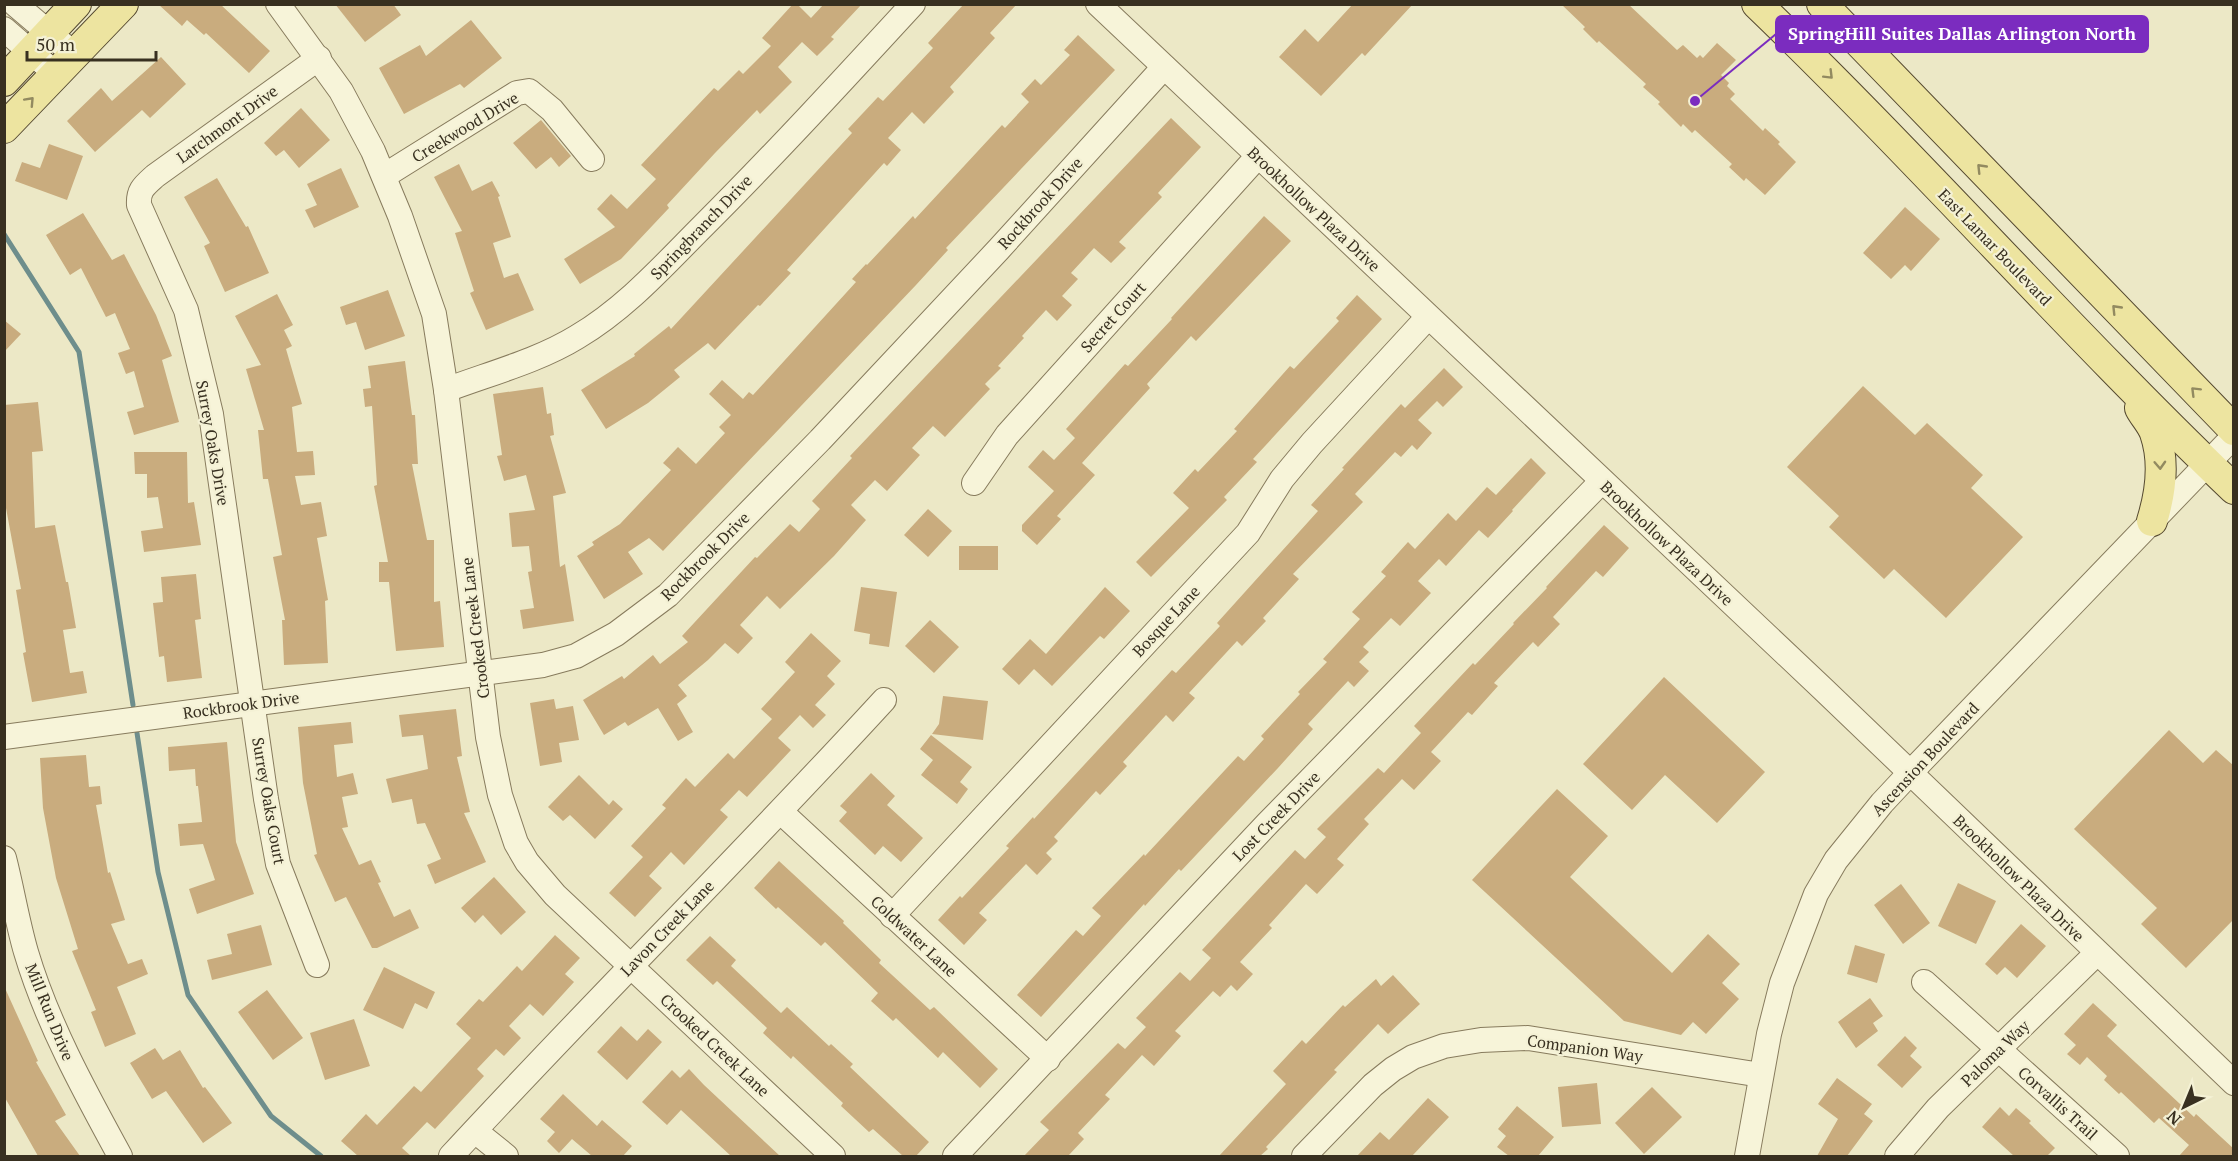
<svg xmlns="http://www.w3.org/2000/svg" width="2238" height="1161" font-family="'PT Serif',serif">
  <rect width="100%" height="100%" fill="#ece8c6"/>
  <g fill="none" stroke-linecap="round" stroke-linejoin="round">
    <g stroke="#6e8e8c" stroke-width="5">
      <path d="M4,234L79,352L133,705"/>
      <path d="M137,733L158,872L188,995L271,1116L321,1156"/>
    </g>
  </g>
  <g fill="#c9ac7e">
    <path d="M158,4H220L270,51L249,73L206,33L204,35L187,20L182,26Z"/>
    <path d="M335,4H393L401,15L365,42Z"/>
    <path d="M793,4H797L811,18L824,4H862L831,37L834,39L817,56L802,42L778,67L792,82L760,114L757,110L715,153L667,205L669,208L621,259L580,284L564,259L615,227L597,209L611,194L627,209L656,179L641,165L714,88L718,91L739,70L743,74L771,46L762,38Z"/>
    <path d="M964,4H1017L990,33L995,38L950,87L954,92L924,124L912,112L888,138L901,150L887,166L884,163L787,270L791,273L760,306L758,305L715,350L708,343L674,370L680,377L648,403L606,429L581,390L635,356L634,354L669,326L671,329L852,133L848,129L878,97L883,101L933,48L928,43Z"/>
    <path d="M1353,4H1413L1365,56L1362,53L1321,96L1279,57L1305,29L1318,42Z"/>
    <path d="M1561,4H1628L1677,50L1683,45L1697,58L1700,55L1703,58L1717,43L1736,60L1721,75L1729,83L1727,86L1735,94L1730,99L1763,131L1765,128L1780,142L1778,144L1796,162L1765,195L1746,178L1744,181L1729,167L1732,164L1695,130L1692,133L1683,124L1681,127L1658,104L1660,102L1643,87L1646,84L1599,41L1597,43L1583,29L1585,27Z"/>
    <path d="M471,20L502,58L464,88L460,84L404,114L379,68L420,45L426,56Z"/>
    <path d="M1078,35L1115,70L946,248L948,250L916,285L663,551L649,538L628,552L643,574L604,599L577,556L594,545L592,542L620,524L671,470L663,463L678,447L696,464L725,433L719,427L731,415L709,394L722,380L743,399L749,392L753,395L856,282L852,279L866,264L867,265L913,216L915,219L1002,125L1005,128L1029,102L1021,94L1035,79L1041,85L1070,55L1064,50Z"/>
    <path d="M161,57L186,84L150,118L142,110L95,152L67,121L101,88L112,101Z"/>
    <path d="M301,108L330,140L299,168L284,150L276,156L264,143Z"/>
    <path d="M1171,118L1201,147L1158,193L1162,197L1119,242L1126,248L1111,263L1094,248L1071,273L1078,279L1062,296L1072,305L1057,321L1046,310L1022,336L1024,338L998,366L1001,368L985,384L990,389L945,437L933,426L912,448L920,455L887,491L875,480L851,505L866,520L834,556L780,609L767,596L740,625L753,638L738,654L725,643L708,660L678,685L687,696L677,704L693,732L678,741L658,708L628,726L625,722L604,735L583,700L622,676L624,679L653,655L660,664L688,642L682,636L755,557L757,558L790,524L799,532L820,509L812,501L852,458L850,456Z"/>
    <path d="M541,120L571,156L559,167L551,157L536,169L513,143Z"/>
    <path d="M49,144L83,156L67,200L15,181L22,162L40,168Z"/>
    <path d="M459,164L472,191L492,181L500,196L498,197L511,237L493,243L504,278L518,273L534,310L486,330L470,293L474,291L455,233L462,231L434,177Z"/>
    <path d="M341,168L359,207L314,228L305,210L317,205L307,184Z"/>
    <path d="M217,178L246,227L248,226L269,273L225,292L204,246L210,243L184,197Z"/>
    <path d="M1905,207L1940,239L1911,271L1905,265L1891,279L1863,253Z"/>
    <path d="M83,213L112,260L124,254L156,315L172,356L162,360L179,422L134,435L127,412L144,407L134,371L126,374L118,353L130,349L115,313L106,317L81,268L70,275L46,235Z"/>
    <path d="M1264,216L1291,241L1196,341L1191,336L1147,384L1150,388L1082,463L1095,475L1057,516L1061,519L1037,545L1022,531V525L1054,491L1028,467L1043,450L1054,460L1075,438L1066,429L1125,364L1128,366L1172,319L1171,318Z"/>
    <path d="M388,290L405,336L365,350L356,322L346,325L340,307Z"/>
    <path d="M277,294L293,325L284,330L292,346L286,349L302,404L292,407L297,452L313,451L315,475L295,476L301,505L321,502L327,536L317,538L328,600L325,601L328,663L284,665L282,620H285L273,557L282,555L268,479H263L258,430H264L246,369L261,365L235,316Z"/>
    <path d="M1357,295L1382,319L1253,459L1257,462L1224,497L1227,500L1151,577L1136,562L1189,508L1173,493L1195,469L1198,472L1237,431L1234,429L1290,366L1294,369L1339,321L1336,318Z"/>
    <path d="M4,320L21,334L4,352Z"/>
    <path d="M405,361L412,415H415L418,464H412L427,540H434V602L440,601L444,647L396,651L389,582H379V562H388L374,486L377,485L372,406L365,407L363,389L371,388L368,366Z"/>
    <path d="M1444,368L1463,387L1443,407L1437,401L1418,420L1432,433L1417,450L1412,445L1401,457L1395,452L1355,494L1363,502L1293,574L1299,579L1263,618L1266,621L1242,646L1237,641L1189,693L1195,698L1173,722L1166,715L1123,762L1127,766L1100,795L1096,791L1054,837L1058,841L1046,853L1052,859L1037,875L1026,864L979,913L987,920L964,945L938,920L960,896L962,898L1009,848L1006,846L1033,817L1034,819L1172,670L1176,673L1220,626L1217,623L1318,511L1311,505L1344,469L1342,468L1401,404L1405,408Z"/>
    <path d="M1863,386L1915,435L1927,423L1983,475L1971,488L2023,537L1946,618L1894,569L1884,579L1829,527L1839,516L1787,467Z"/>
    <path d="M543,387L547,414L551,413L554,435L550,436L566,493L553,496L560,567L565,564L574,621L523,629L520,610L534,608L528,572L532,571L529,546L512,547L509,513L535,510L526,475L504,481L497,456L502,455L493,394Z"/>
    <path d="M38,402L43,451L32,452L35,528L55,525L66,582H68L76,628L63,630L70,673L83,671L87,693L32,702L23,653L26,652L16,590L21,589L6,508L4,405Z"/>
    <path d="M134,452H187L188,503L194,502L201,545L144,552L141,531L163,528L158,497L147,498V474H135Z"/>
    <path d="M1531,458L1546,473L1512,510L1513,511L1488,538L1479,530L1446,566L1439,559L1418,581L1431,593L1400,626L1391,618L1363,647L1369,652L1359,662L1369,671L1354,687L1348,681L1308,724L1313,729L1278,768L1181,871L1179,869L1145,906L1144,904L1041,1017L1017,995L1076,930L1083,936L1101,916L1092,908L1144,854L1145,856L1238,756L1244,761L1264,739L1261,736L1300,694L1298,692L1327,662L1323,659L1360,619L1352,612L1386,576L1381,572L1408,542L1415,549L1448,513L1456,521L1487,487L1496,495Z"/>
    <path d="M928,509L952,531L928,557L904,535Z"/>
    <path d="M1604,525L1629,548L1603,577L1596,571L1553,617L1560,624L1538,647L1533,642L1494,683L1498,686L1472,715L1468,712L1431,752L1441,761L1414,790L1402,779L1364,819L1369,824L1337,859L1344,865L1317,894L1306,884L1269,925L1272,928L1240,962L1253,974L1237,991L1231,985L1220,997L1213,991L1175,1031L1181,1036L1154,1066L1142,1055L1105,1095L1110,1099L1078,1133L1084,1139L1068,1156H1024L1049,1130L1040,1122L1118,1043L1125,1049L1146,1027L1136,1018L1180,972L1190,981L1211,958L1202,950L1295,850L1305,859L1326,837L1317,829L1378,768L1384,773L1421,733L1414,726L1473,663L1475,665L1514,624L1513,623L1547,588L1546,587Z"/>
    <rect x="959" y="546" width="39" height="24"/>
    <path d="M196,574L201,619L195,620L202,678L167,682L164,656L159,657L153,603L163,602L161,577Z"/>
    <path d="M861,587L897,592L889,647L869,644L870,634L854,631Z"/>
    <path d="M1105,587L1130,611L1104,639L1100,636L1052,686L1034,669L1019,685L1002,669L1030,639L1046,654Z"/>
    <path d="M930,620L959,647L934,673L905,646Z"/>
    <path d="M811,633L841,661L827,676L835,684L815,705L826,715L813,728L800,715L778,738L791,750L747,797L739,790L720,810L728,817L684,865L671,852L649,876L662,888L635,917L609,893L643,857L631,846L666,808L662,805L686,778L695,787L728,753L734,759L772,719L761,709L795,672L785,662Z"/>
    <path d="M1664,677L1765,772L1717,823L1665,775L1632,810L1583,764Z"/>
    <path d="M943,696L988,701L983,740L932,734L939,724Z"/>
    <path d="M554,699L556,709L573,706L579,740L559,743L562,762L540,766L530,703Z"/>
    <path d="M456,709L462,756L457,757L470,812L464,813L486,862L435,884L427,865L441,859L425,823L417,824L412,799L392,803L386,779L428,769L423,735L402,737L399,715Z"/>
    <path d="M351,722L353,743L334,745L337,777L353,773L358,794L342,797L348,827L342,828L359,865L371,860L381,882L378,883L394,917L410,909L419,928L377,948H372L346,897L335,902L314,855L317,854L303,783L298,727Z"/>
    <path d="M2169,730L2203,763L2216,750L2234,766V919L2186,968L2141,924L2157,908L2074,829Z"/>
    <path d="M931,735L972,767L960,782L968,789L957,804L921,775L933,760L920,749Z"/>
    <path d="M227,742L236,842L254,894L197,914L189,889L215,880L203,844L180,846L178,824L202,822L198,786H196L195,769L169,771L168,747Z"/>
    <path d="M86,755L89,787L100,786L102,804L96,805L108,873L110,872L125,920L111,924L128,964L142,959L148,974L117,987L136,1034L105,1047L91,1012L96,1010L72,951L78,949L56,878L43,808L40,758Z"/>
    <path d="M871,773L895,796L887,805L923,838L901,862L883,846L875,855L839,821L847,812L840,806Z"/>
    <path d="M579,775L609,805L613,800L623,809L595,839L570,815L563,821L548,807Z"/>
    <path d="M1557,789L1608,836L1570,877L1672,973L1708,934L1740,964L1722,983L1739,999L1706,1034L1693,1022L1681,1035L1624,1021L1472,880Z"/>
    <path d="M779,861L844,921L843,923L881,960L879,963L930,1010L934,1007L998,1069L980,1088L943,1052L938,1058L896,1018L893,1021L871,1001L878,993L825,942L821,946L778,907L776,909L754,888Z"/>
    <path d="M494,877L526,912L501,935L483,915L475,923L461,908Z"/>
    <path d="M1958,883L1996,901L1976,944L1938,926Z"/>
    <path d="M1901,884L1930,923L1903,944L1874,905Z"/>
    <path d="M2021,924L2046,946L2017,978L2005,967L1997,975L1985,964Z"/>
    <path d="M261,925L272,965L212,980L207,960L232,954L227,934Z"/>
    <path d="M555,935L580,958L565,974L574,982L543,1016L530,1004L509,1026L521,1038L504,1056L496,1049L477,1069L484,1076L435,1129L427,1122L402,1148L411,1156H358L341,1141L366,1114L377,1125L414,1086L421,1092L471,1038L456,1024L479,999L483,1002L517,966L522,971Z"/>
    <path d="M710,936L736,960L731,966L781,1013L787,1007L829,1046L831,1044L853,1064L850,1067L929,1142L916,1156H903L873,1129L869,1132L841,1106L843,1103L793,1056L791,1059L763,1033L767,1028L717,981L713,985L686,960Z"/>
    <path d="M1855,945L1885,954L1877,983L1847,974Z"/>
    <path d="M384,967L435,992L427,1009L415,1003L403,1029L363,1010Z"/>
    <path d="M1393,975L1420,1004L1388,1034L1378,1024L1334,1070L1337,1072L1266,1147L1268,1149L1260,1156H1219L1286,1084L1273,1071L1302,1040L1306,1044L1343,1005L1345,1007L1376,979L1381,986Z"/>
    <path d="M4,986L38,1061L36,1062L66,1115L55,1121L80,1156H38L4,1096Z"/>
    <path d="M267,990L303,1038L273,1060L238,1012Z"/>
    <path d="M1870,998L1883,1016L1873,1023L1878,1031L1856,1048L1838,1022Z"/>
    <path d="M2093,1003L2117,1025L2107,1036L2194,1117L2196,1114L2234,1149V1156H2179L2189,1145L2159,1118L2154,1123L2121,1092L2119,1094L2104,1080L2107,1076L2087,1057L2080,1065L2067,1054L2076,1045L2064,1034Z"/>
    <path d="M354,1019L370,1066L325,1080L310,1033Z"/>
    <path d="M621,1026L637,1041L648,1029L662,1042L627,1080L597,1052Z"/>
    <path d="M1905,1036L1917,1048L1910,1056L1922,1067L1902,1088L1877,1065Z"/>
    <path d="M155,1048L163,1060L180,1050L203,1088L205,1087L232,1123L203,1143L166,1091L152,1099L130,1063Z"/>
    <path d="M689,1069L704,1085L780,1156H731L681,1110L667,1125L642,1102L672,1070L680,1078Z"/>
    <path d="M1837,1078L1872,1104L1864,1114L1873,1121L1847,1156H1817L1838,1119L1818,1104Z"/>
    <path d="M1597,1083L1601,1124L1562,1127L1558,1087Z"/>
    <path d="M1652,1087L1682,1117L1644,1154L1615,1123Z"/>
    <path d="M563,1094L597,1126L602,1120L632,1146L623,1156H592L572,1139L559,1153L547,1141L555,1132L540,1119Z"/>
    <path d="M1428,1098L1449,1117L1412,1156H1357L1380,1132L1389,1140Z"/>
    <path d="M1517,1106L1554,1137L1538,1156H1509L1497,1147L1506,1136L1498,1129Z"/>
    <path d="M2000,1107L2009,1116L2016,1108L2031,1121L2029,1123L2055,1148L2047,1156H2014L1982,1127Z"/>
  </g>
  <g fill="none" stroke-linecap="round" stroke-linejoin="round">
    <g stroke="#877b5d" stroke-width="26">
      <g id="minor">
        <path d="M15,4L75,55"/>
        <path d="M278,4L341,91L373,151L400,216L434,314L446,390L488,737L500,795L516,843L527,862L555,895L833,1156"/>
        <path d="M1098,4L1823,689L2234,1083"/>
        <path d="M4,29L56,74"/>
        <path d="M384,176L517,93L529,91L552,110L592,159"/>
        <path d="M446,390C488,374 538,361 577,337C626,308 663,266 703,226C775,154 844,79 913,4"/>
        <path d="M974,483L1007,435L1258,156"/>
        <path d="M4,737L543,665L576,656L616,634L668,595L820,440L999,249L1164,67"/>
        <path d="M781,812L1048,1059"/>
        <path d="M4,858C12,889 17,921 26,952C47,1023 85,1092 120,1156"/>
        <path d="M892,916L1248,533L1282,479L1312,443L1428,317"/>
        <path d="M317,965L278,864L266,799L211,414L186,310L139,205C138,190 144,186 155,176L319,58"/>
        <path d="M1924,982L2117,1156"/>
        <path d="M475,1131L506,1156"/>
        <path d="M451,1156C593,1002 742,855 884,700"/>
        <path d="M955,1156L1267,824L1602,481"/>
        <path d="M1304,1156L1373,1085L1393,1069L1413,1057L1444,1046L1481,1040L1528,1038L1761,1075"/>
        <path d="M1747,1156L1769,1034L1782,983L1816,894L1836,860L1882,803L1910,773L2234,436"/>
        <path d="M1897,1156L1938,1108L2097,953"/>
      </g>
    </g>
    <g stroke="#554930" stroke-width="32">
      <g id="major">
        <path d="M1757,4C1921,162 2070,332 2234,489"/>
        <path d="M1822,4L2234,430"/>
        <path d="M4,81L76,4"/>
        <path d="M4,128L123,4"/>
        <path d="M2140,408C2144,416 2152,424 2155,433C2165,462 2161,492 2152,521"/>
      </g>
    </g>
    <use href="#minor" stroke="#f7f4d9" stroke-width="24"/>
    <use href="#major" stroke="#ede4a0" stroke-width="30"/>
  </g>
  <defs><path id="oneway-chevron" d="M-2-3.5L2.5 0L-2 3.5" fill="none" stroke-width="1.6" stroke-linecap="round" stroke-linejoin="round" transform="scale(1.5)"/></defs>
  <g stroke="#928a60">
    <use href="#oneway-chevron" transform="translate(1829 75) rotate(45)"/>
    <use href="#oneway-chevron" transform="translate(30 101) rotate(-47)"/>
    <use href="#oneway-chevron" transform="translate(1981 168) rotate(-134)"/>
    <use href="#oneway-chevron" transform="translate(2116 309) rotate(-134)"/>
    <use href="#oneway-chevron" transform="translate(2195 391) rotate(-135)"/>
    <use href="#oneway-chevron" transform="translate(2160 465) rotate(87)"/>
  </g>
  <g text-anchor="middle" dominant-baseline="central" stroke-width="4.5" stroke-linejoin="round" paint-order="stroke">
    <g font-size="16" fill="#383020" stroke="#f4f1d5">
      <text transform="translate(227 124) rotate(-36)">Larchmont Drive</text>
      <text transform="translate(465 127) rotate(-31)">Creekwood Drive</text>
      <text transform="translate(1040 203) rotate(-48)">Rockbrook Drive</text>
      <text transform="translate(1314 209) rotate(43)">Brookhollow Plaza Drive</text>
      <text transform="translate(701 227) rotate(-46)">Springbranch Drive</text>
      <text transform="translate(1995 247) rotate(46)">East Lamar Boulevard</text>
      <text transform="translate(1113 317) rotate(-48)">Secret Court</text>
      <text transform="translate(213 443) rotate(80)">Surrey Oaks Drive</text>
      <text transform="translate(1667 543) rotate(43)">Brookhollow Plaza Drive</text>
      <text transform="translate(705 556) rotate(-45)">Rockbrook Drive</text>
      <text transform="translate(1166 621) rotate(-47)">Bosque Lane</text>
      <text transform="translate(475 628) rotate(-97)">Crooked Creek Lane</text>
      <text transform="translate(241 705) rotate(-8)">Rockbrook Drive</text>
      <text transform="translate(1925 759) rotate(-47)">Ascension Boulevard</text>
      <text transform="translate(269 801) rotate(80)">Surrey Oaks Court</text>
      <text transform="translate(1276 816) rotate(-46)">Lost Creek Drive</text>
      <text transform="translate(2019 878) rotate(44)">Brookhollow Plaza Drive</text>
      <text transform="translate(667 928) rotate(-46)">Lavon Creek Lane</text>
      <text transform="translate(914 936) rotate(43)">Coldwater Lane</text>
      <text transform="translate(50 1012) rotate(68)">Mill Run Drive</text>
      <text transform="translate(715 1045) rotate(43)">Crooked Creek Lane</text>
      <text transform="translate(1585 1048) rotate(8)">Companion Way</text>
      <text transform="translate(1995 1053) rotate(-44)">Paloma Way</text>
      <text transform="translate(2058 1103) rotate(42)">Corvallis Trail</text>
    </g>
  </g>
  <path fill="none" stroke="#7b2cbf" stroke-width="2" d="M1695 101L1776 34"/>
  <circle fill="#7b2cbf" stroke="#f4f1d5" stroke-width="2" cx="1695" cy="101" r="6"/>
  <rect fill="#7b2cbf" stroke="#7b2cbf" stroke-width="2" x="1776" y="16" width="372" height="36" rx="6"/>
  <g font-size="18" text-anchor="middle" font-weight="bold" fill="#fff">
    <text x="1962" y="40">SpringHill Suites Dallas Arlington North</text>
  </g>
  <rect width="2238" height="1161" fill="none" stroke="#383020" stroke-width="12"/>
  <g transform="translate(2184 1107) rotate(223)" stroke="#f4f1d5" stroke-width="4.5" paint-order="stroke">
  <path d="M0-4.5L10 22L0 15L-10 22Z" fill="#383020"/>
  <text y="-9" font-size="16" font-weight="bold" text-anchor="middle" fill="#383020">N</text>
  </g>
  <path d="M27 51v9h129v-9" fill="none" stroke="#383020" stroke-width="3"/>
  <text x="36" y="51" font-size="18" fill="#383020" stroke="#f4f1d5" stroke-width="4.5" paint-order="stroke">50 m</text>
</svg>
